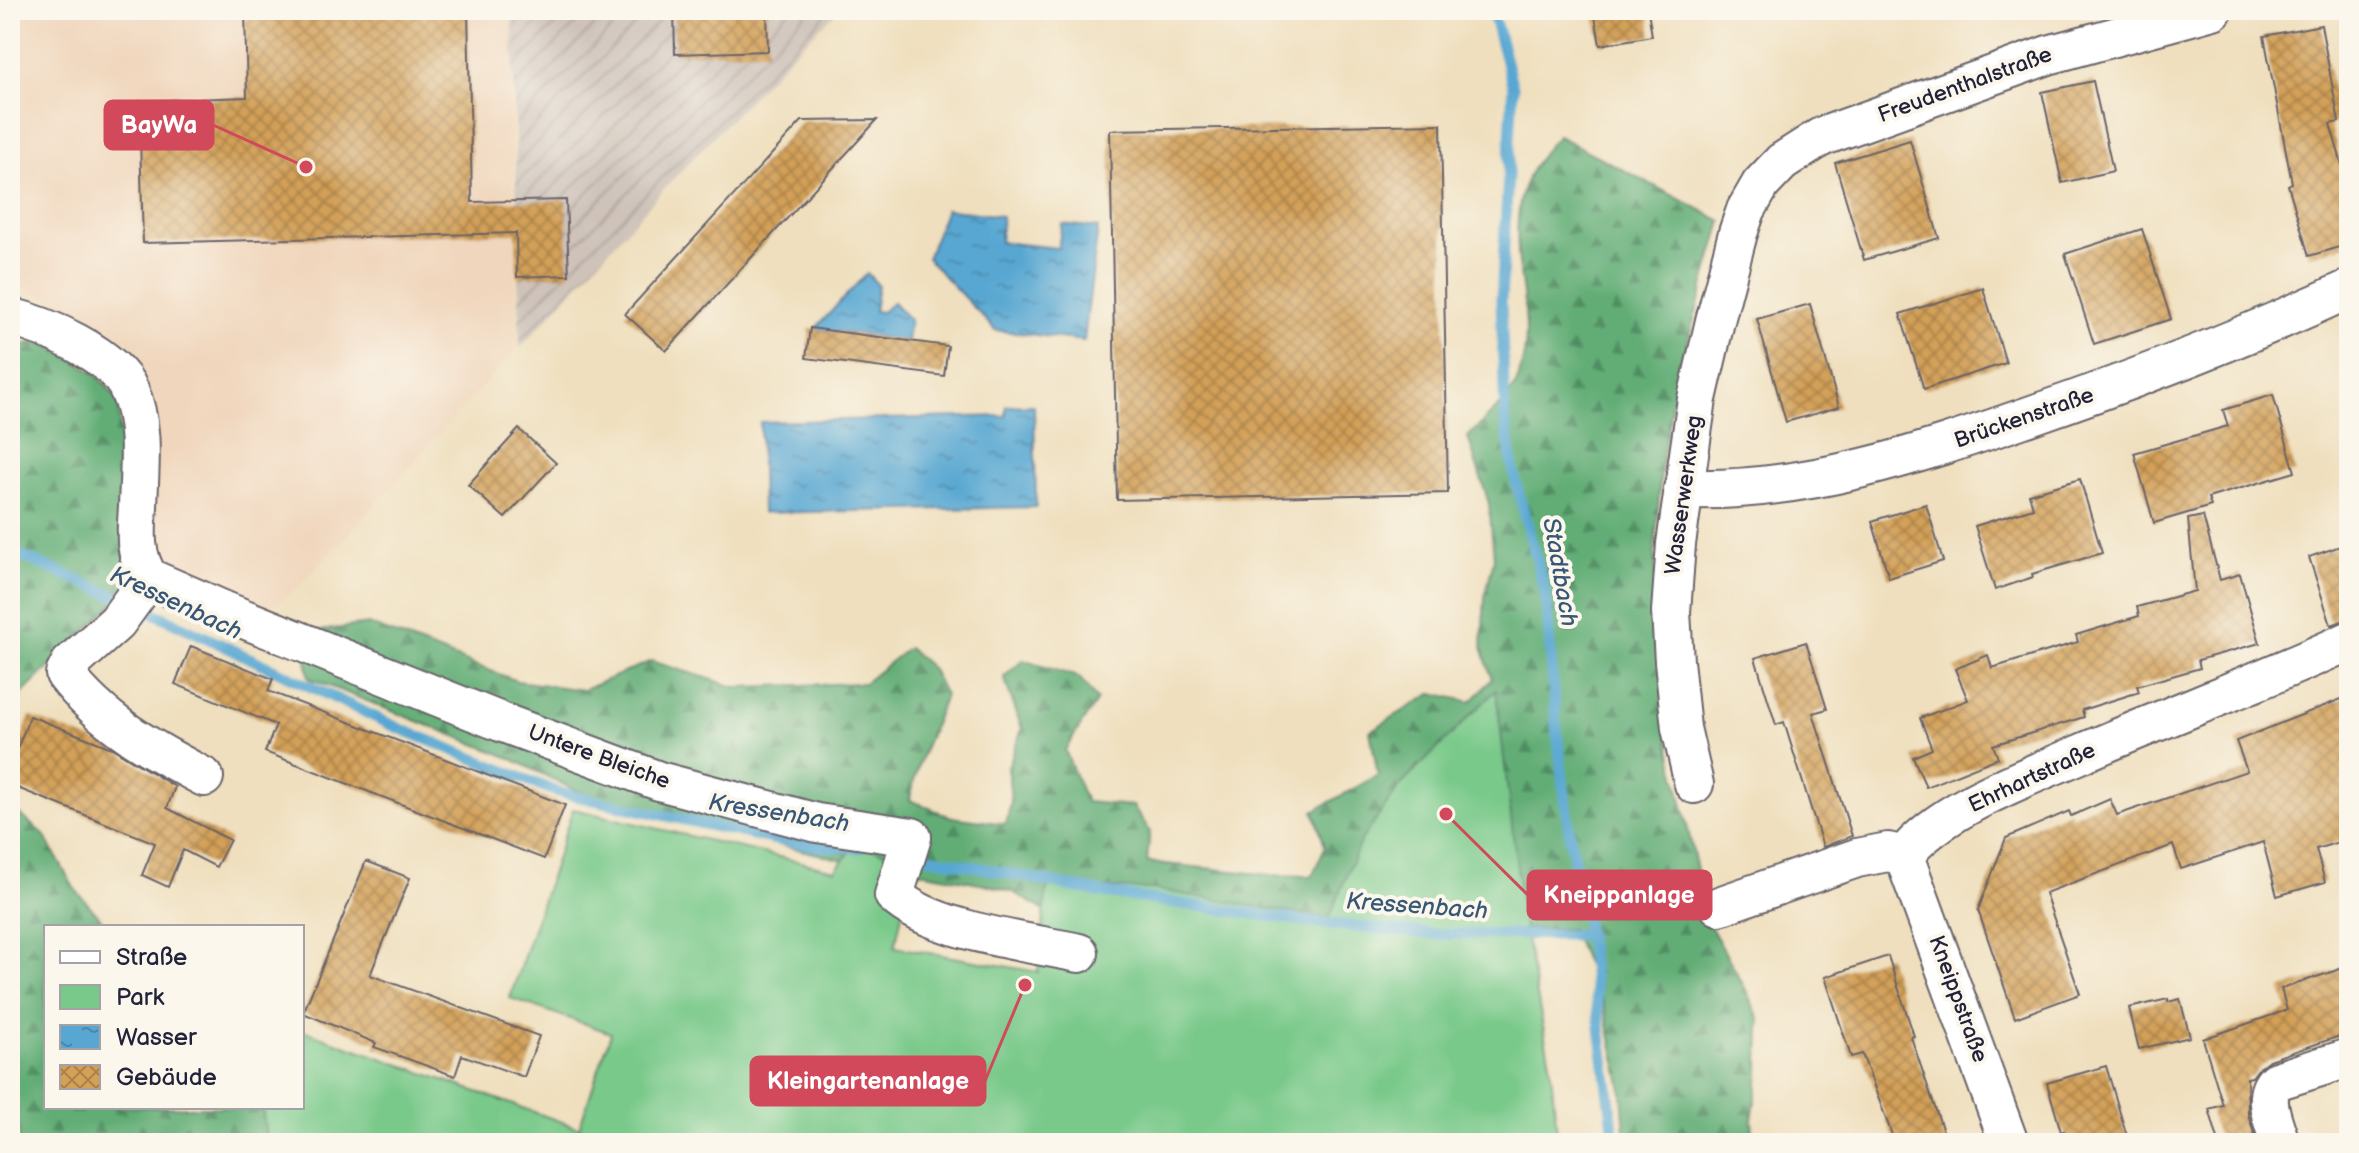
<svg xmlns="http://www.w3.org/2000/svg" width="2359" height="1153" font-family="'Balsamiq Sans',sans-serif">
  <defs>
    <pattern id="industrial-furrows" width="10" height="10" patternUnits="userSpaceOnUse" patternTransform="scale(2)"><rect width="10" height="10" fill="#cec2b9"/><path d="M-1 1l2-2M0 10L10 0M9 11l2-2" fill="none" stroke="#b1a6a0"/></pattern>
    <pattern id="forest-firs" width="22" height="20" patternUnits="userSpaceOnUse" patternTransform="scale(2)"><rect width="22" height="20" fill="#62ad76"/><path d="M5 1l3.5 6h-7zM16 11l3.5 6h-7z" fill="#508c62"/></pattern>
    <pattern id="water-ripples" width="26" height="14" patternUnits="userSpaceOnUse" patternTransform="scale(2)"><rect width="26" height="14" fill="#58a7d2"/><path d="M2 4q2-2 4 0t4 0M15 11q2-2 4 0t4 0" fill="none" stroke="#4888ac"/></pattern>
    <pattern id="building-cross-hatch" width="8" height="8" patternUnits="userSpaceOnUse" patternTransform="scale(2)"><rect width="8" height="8" fill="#d3a058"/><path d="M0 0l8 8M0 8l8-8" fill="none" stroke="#ab824a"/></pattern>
  </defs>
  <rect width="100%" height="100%" fill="#fbf7ec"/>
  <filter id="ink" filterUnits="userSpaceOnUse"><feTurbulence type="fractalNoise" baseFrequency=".0125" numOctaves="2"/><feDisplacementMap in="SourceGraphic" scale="16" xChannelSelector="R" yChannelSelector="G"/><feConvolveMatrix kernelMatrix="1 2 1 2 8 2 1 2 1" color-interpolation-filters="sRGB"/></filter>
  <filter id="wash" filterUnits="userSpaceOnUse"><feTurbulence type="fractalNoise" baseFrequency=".006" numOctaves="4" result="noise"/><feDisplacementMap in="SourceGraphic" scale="32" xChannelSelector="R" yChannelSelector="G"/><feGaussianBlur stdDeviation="1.8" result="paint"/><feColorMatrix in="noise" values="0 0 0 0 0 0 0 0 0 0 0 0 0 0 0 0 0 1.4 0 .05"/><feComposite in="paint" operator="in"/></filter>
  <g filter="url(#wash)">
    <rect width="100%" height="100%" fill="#efdfbe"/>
    <path fill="#f0d6bc" d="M15,10H510L517,349L302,584L280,602L263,608L170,573L155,559L137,371L127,352L105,329L48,298L21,288Z"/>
    <path fill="url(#industrial-furrows)" d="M512,10H839L800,46L673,179L520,348Z"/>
    <g fill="url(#forest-firs)" stroke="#426858" stroke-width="2">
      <path d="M1558,136L1722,221L1675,386L1662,459L1655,547L1657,626L1668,739L1709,924L1745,988L1760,1021L1759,1077L1752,1120L1754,1143H1626L1621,1084L1603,1002L1571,929H1408L1065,914L1043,910L1013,892L985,884L878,864L848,861L634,811L573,789L508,757L309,678L305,652L313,632L368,624L517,681L583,690L651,661L736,687L864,683L908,648L931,668L945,695C933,731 915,764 910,800L951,817L1006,824L1011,802L1008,767L1022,729L1004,677L1023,660L1079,677L1097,700L1065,750L1086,802L1133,806L1150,831L1147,862L1271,875L1312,876L1325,847L1314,811L1378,775L1370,731L1433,693L1471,702L1492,679L1482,647L1485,597L1494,558L1489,504L1468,437C1483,421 1503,405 1514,387C1519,381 1520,371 1522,364C1530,331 1524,304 1520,272C1513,217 1517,175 1558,136Z"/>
      <path d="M29,343L46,345L94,372L118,399L130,587L20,696L10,717V351Z"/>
      <path d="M10,806L44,835L74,888L108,927H46V1107H262L267,1143H20L10,1043Z"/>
    </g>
    <path fill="#79c98a" stroke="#4e7662" stroke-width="2" d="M1496,690L1524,928L1550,1063L1558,1143H267L262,1107H302V1030L579,1128L611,1033L510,998L573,809L835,870L857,844L886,853L912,867L895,947L1038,972L1047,887L1152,889L1329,919L1360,842L1401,785Z"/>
    <g fill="url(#water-ripples)" stroke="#3d6486" stroke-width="2">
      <path d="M946,209L1002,216L1000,242L1058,248L1062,224L1098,228L1084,341L995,330L927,258Z"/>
      <path d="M867,273L878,285L874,311L882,312L893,302L910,320L907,341L815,329Z"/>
      <path d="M1034,405L1036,507L762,513L760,422L1006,416V406Z"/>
    </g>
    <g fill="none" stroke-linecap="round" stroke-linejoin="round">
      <g stroke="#58a7d2" stroke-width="11">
        <path d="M1492,10L1513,87L1501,300L1505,417L1514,474L1546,596L1556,724L1570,838L1588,935L1615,1143"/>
        <path d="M10,551L152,612L396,727L557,792L771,839L817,846L861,848"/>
        <path d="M914,854L1098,892L1303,921L1428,934L1588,935"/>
      </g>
    </g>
    <g id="blocks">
      <g fill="url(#building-cross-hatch)">
        <path d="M245,10H468L472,202L566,200L569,275L517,277L516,233L143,243L139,101L247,97Z"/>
        <path d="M674,10H767L768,51L675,54Z"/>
        <path d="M1594,10H1648L1652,36L1600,45Z"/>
        <path d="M2321,25L2339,122L2330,124L2349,188V244L2309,256L2288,185L2292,183L2264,36Z"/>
        <path d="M2093,81L2113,171L2062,183L2042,92Z"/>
        <path d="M877,120L666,351L625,314L802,121Z"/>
        <path d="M1441,124L1448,493L1117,500L1110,130Z"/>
        <path d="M1910,140L1939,238L1864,260L1835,163Z"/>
        <path d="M2142,229L2171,319L2094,344L2065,254Z"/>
        <path d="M1983,288L2006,363L1924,389L1900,314Z"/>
        <path d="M1810,304L1839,407L1786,422L1757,319Z"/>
        <path d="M810,328L948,346L944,376L806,358Z"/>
        <path d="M2273,395L2295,472L2208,498L2211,506L2154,523L2134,453L2228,426L2223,410Z"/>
        <path d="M519,429L556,463L505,518L468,485Z"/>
        <path d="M2080,479L2102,553L2032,574L2033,577L1995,590L1975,526L2033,508L2029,494Z"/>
        <path d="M1926,504L1943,561L1889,578L1872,521Z"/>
        <path d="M2203,516L2220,580L2240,574L2260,643L2198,660L2200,668L2137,686L2139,692L2082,710L2084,717L1993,745L1998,758L1926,787L1913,757L1932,749L1920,718L1968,700L1955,669L1988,655L1992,668L2078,642L2076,635L2139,616L2137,607L2195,591L2188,519Z"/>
        <path d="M2349,543V619L2331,625L2309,557Z"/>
        <path d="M1806,642L1827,709L1813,713L1852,836L1823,847L1784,722L1776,725L1755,658Z"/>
        <path d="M191,646L273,679L268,691L565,805L544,859L265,752L276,725L175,684Z"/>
        <path d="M2349,696V839L2316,849L2325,882L2277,896L2263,842L2181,869L2173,845L2045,893L2080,994L2015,1018L1978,910L2006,838L2069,811L2071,816L2110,799L2117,815L2247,771L2236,741Z"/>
        <path d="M30,716L112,748L175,787L167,808L230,840L216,867L183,850L168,887L142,875L155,843L10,785V767Z"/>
        <path d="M366,861L410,878L370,975L539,1036L524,1077L462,1055L455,1076L374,1047L376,1043L303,1013Z"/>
        <path d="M1888,956L1914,1036L1911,1037L1947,1143H1895L1862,1054L1851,1057L1825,977Z"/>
        <path d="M2349,966V1033L2269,1060L2259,1068L2252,1077L2247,1078L2248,1114L2257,1143H2219L2209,1109L2223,1105L2203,1039L2287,1010L2281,989Z"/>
        <path d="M2168,999V1002L2180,999L2190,1037L2139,1049L2129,1008Z"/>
        <path d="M2106,1066L2129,1143H2067L2064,1131L2061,1132L2047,1083Z"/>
      </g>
    </g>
  </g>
  <g filter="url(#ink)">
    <use href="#blocks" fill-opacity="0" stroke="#6a6469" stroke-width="2"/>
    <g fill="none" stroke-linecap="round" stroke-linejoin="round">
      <g stroke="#6a6469" stroke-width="42">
        <g id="minor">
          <path d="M10,317C46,326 113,354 129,390C145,425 139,470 138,507C136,533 134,555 149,578L117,622L70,664L65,674C102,723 151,749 204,777"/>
          <path d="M1683,489C1805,493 1918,455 2032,415C2140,378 2245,337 2349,289"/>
          <path d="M149,578L227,612L501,722L659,781L817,823L912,837L894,895C931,931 1028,942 1079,953"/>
          <path d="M1694,784L1681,728L1674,661L1671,612L1676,544L1697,399L1715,321L1738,233L1746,210L1761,184L1782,162L1821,137L2048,55L2213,10"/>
          <path d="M1904,856L2009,1143"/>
          <path d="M1719,906L1857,858L1888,852L1904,856C1938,810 2025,778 2078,755C2168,716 2260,682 2349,641"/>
          <path d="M2280,1143C2275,1124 2260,1097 2276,1081L2349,1058"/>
        </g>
      </g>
      <use href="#minor" stroke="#fff" stroke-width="38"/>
    </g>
  </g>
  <g text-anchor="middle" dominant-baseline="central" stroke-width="8" stroke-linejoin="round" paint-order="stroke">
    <g font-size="22" fill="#22223b" stroke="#fbf7ec">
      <text transform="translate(1965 85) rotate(-20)">Freudenthalstraße</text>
      <text transform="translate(2024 418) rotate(-19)">Brückenstraße</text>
      <text transform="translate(1684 495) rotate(-82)">Wasserwerkweg</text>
      <text transform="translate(599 757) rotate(20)">Untere Bleiche</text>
      <text transform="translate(2032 778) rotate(-25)">Ehrhartstraße</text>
      <text transform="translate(1958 999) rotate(70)">Kneippstraße</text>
    </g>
    <g font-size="24" font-style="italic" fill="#385777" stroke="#fbf7ec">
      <text transform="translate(1560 572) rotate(80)">Stadtbach</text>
      <text transform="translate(176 603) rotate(25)">Kressenbach</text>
      <text transform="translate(779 813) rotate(9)">Kressenbach</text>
      <text transform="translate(1417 906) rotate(4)">Kressenbach</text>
    </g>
  </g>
  <path fill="none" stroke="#d1495b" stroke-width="3" d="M306 167L213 125M1446 814L1528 895M1025 985L985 1081"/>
  <g fill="#d1495b" stroke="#fbf7ec" stroke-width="3">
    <circle cx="306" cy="167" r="8"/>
    <circle cx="1446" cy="814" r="8"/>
    <circle cx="1025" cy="985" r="8"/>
  </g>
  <g fill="#d1495b" stroke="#d1495b" stroke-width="3">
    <rect x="105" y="101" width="108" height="48" rx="8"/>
    <rect x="1528" y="871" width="183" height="48" rx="8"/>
    <rect x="751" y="1057" width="234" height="48" rx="8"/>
  </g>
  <g font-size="24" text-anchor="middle" font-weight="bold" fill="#fff">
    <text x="159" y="133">BayWa</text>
    <text x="1619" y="903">Kneippanlage</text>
    <text x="868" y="1089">Kleingartenanlage</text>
  </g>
  <rect width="2359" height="1153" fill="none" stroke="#fbf7ec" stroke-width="40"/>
  <rect x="44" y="925" width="260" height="184" fill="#fbf7ec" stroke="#a4a2a5" stroke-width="2"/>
  <rect x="60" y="951" width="40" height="12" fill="#ffffff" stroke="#a4a2a5" stroke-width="2"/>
  <text x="116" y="965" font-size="24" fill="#22223b">Straße</text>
  <rect x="60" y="985" width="40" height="24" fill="#79c98a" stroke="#a4a2a5" stroke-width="2"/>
  <text x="116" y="1005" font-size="24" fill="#22223b">Park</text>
  <rect x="60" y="1025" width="40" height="24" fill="url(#water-ripples)" stroke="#a4a2a5" stroke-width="2"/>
  <text x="116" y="1045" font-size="24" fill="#22223b">Wasser</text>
  <rect x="60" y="1065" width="40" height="24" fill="url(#building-cross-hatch)" stroke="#a4a2a5" stroke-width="2"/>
  <text x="116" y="1085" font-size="24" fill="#22223b">Gebäude</text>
</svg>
